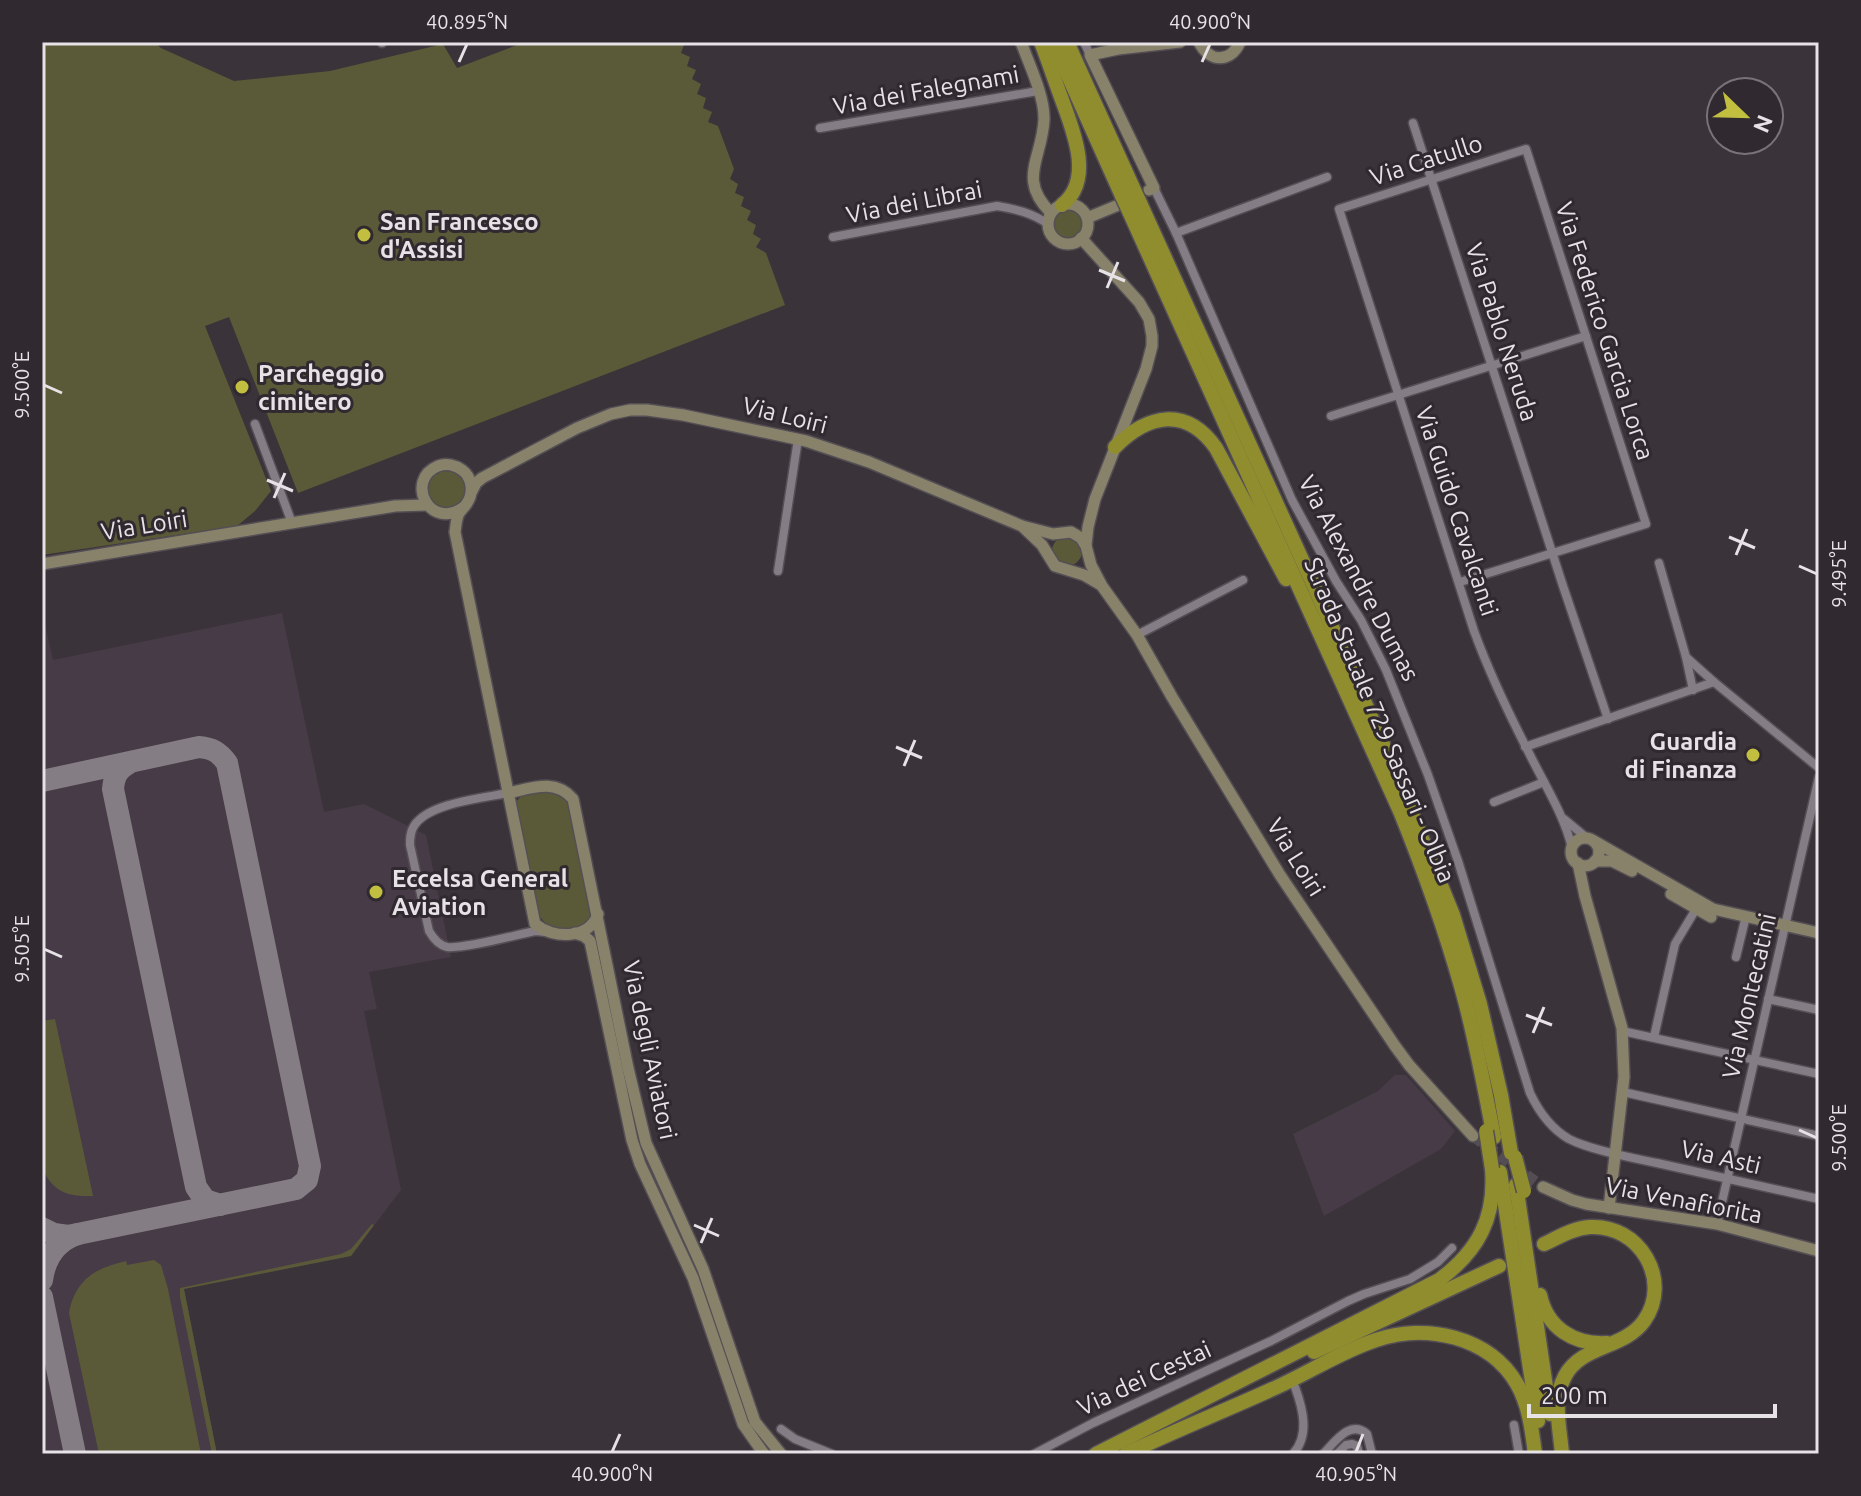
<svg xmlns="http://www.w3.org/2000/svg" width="1861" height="1496" font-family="Ubuntu,sans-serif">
  <rect width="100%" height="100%" fill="#3a333a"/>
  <g fill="#473b47">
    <path d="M42,611L53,660L282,613L324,812L364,804L426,835L451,957L369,972L377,1009L364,1011L401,1190L351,1256L184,1289L217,1454H42Z"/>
    <path d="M1395,1075H1406L1455,1131L1441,1149L1324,1216L1293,1134L1378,1091Z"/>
  </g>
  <g fill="#5a5a38">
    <path d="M42,42H154L161,48L234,81L330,71L443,44L457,68L525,42H685L681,53L690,57L687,66L696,70L692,79L701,84L697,94L706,98L703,108L712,112L708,122L718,126L734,169L730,179L738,184L735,193L744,197L741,206L751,211L747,220L756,225L753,234L761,239L756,247L766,253L785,305L298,493L229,317L205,326L271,491L255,511L237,526L42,555Z"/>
    <circle cx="1067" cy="224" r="15"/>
    <circle cx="447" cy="489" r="19"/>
    <circle cx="1067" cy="551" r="15"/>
    <path d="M549,791L560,794L569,802L592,914L591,919C574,932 552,936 539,915L516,802L521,796Z"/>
    <path d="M55,1019L93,1196C68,1197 52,1192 42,1167V1021Z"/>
    <path d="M372,1224L374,1225L351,1256L184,1289L217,1454H212L180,1297V1288L341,1254L351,1249Z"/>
    <path d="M154,1260L161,1265L168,1289L201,1454H99L69,1313C75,1280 95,1268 126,1261L127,1265Z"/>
  </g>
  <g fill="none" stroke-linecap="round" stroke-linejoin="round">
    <g stroke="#847e84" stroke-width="22">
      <path d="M129,763C118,769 114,776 113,789L196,1187L205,1200L220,1205"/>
      <path d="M42,781L199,747C212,748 219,752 227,763L310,1166L307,1180L296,1189L68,1236L54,1234L42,1228"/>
      <path d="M42,1280C45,1258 56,1241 78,1234"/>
      <path d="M42,1297L75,1454"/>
    </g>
    <path stroke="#544d54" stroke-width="11" stroke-dasharray="11 5.5" stroke-linecap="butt" d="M1473,1136L1543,1187"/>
    <g stroke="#544f54" stroke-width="11">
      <g id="street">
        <path d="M382,42V43"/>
        <path d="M1084,42L1090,55"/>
        <path d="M1413,123L1563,586L1608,719"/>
        <path d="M820,128L1038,91"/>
        <path d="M1154,188L1176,233L1292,500L1336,581L1361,620L1386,670L1428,775L1458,861L1530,1093C1539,1112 1550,1128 1569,1139C1590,1150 1633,1158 1657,1163C1711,1175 1765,1187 1819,1199"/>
        <path d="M1176,233L1327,177"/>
        <path d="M833,237L997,206C1016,209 1032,213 1048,224"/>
        <path d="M1331,416L1586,336"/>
        <path d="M255,424L292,523"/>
        <path d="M1659,563L1686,657L1693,690"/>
        <path d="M778,571L798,439"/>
        <path d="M1460,582L1646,524L1526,149L1339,209L1474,631C1489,672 1508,712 1528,751C1543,782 1564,814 1572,848"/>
        <path d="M1137,635L1243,580"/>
        <path d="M1686,657L1714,682L1819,768"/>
        <path d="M1525,747L1714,682"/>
        <path d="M508,793C483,798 428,803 414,826C410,832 410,838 410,845L429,931C433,938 438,945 447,947C465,949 515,935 535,931L546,932"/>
        <path d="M1494,802L1544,782"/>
        <path d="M1564,819L1587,838"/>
        <path d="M1736,957L1746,916"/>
        <path d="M1768,999L1819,1010"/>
        <path d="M1622,1031L1819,1074"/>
        <path d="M1654,1037L1675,944L1696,909"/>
        <path d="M1623,1092L1819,1136"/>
        <path d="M1717,1224L1819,777"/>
        <path d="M1514,1425L1519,1454"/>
        <path d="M781,1429L795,1439L832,1454"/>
        <path d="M1034,1454L1093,1423L1271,1341L1348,1301L1364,1294L1410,1279L1438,1262L1452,1248"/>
        <path d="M1293,1454C1310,1435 1303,1409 1295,1387"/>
        <path d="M1323,1454C1335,1442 1350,1419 1367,1434L1372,1454"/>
        <path d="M1337,1454L1346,1445L1352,1444L1357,1446L1359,1454"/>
      </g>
    </g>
    <g stroke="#544f54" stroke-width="14">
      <g id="secondary">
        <path d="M1021,42C1029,64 1045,97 1044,120C1042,159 1017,179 1051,213"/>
        <path d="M1199,42C1209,63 1231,63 1240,42"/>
        <path d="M1149,190L1154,188L1090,55L1118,49L1180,42"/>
        <circle cx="1068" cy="224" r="20"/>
        <path d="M1087,218L1116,206"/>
        <path d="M1081,238L1139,302L1149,319L1152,336V346L1146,369L1095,499L1088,527L1086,545"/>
        <path d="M472,491L476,483L482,478L577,428L611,414L630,410H647L683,415L806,441L869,462L1022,526L1042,545L1055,566L1084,575L1101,585"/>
        <path d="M464,507C430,532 404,480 438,466C446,463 455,465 462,470C472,477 474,493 467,503C466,505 460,512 459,513C456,519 456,526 455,532L535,924C553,939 589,940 598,914"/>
        <path d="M1022,526L1053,534L1071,532L1081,538L1086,546L1091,565L1102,586L1137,635L1172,697L1280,875L1395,1046L1409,1065L1473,1136"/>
        <path d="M42,564L395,506L427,505"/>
        <path d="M508,793C532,788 555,778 573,799L628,1068L646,1143L703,1269L755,1422L781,1454"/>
        <circle cx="1585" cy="852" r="14"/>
        <path d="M1594,841L1713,909L1819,933"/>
        <path d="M1595,861H1612L1632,871"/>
        <path d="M1578,863L1585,896L1622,1028L1624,1077L1609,1208"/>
        <path d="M1671,894L1711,917"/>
        <path d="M575,933L584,936L590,941L632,1140L640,1164L693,1278L743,1424L764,1454"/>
        <path d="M1543,1187L1572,1200L1586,1204L1717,1224L1819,1251"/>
      </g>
    </g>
    <g stroke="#544f54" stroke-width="17">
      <g id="highway">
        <path d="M1041,42C1048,60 1054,78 1061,97C1072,128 1095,179 1062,205"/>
        <path d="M1053,42L1122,196"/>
        <path d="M1067,42L1134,190"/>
        <path d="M1140,203L1318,595L1394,770L1453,915L1480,1004L1501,1095L1511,1153"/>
        <path d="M1129,211L1400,811C1423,868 1444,926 1461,986C1475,1035 1484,1086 1494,1137"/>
        <path d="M1115,447C1148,414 1186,406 1216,448L1286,579"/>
        <path d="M1500,1172L1538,1421"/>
        <path d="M1516,1185L1550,1414"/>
        <path d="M1544,1244C1559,1237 1573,1228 1590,1227C1639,1224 1673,1280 1644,1321C1624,1349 1581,1345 1565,1376C1552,1400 1560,1428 1562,1454"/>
        <path d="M1540,1295C1547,1328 1574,1345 1607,1343"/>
        <path d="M1314,1352L1499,1266"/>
        <path d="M1096,1454L1439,1280C1478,1251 1496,1218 1492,1169"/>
        <path d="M1126,1454C1176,1430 1227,1410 1277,1387C1310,1372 1342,1351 1376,1340C1425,1323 1489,1336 1517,1384C1529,1405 1532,1430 1535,1454"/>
      </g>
    </g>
    <use href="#street" stroke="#857d85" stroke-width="8"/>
    <use href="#secondary" stroke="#88826b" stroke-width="11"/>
    <use href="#highway" stroke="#908d2f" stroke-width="14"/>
    <g stroke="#544f54" stroke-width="17" stroke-linecap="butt">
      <g id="highway-bridge">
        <path d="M1134,190L1140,203"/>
        <path d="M1122,196L1129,211"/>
        <path d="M1486,1131L1492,1169"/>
        <path d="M1515,1157L1524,1191"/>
      </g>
    </g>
    <use href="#highway-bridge" stroke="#908d2f" stroke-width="14"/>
  </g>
  <path fill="none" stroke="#e6e2e6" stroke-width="3" d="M459,62L467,44M1202,62L1210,44M1099,270L1125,281M1107,288L1118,262M44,385L62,393M267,480L293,491M274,498L285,473M1729,537L1755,548M1736,555L1747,529M1799,566L1817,574M896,747L922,758M904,766L915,740M44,949L62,957M1526,1015L1552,1025M1533,1033L1544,1007M1799,1130L1817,1138M694,1225L719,1236M701,1243L712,1218M612,1452L620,1434M1356,1452L1363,1434"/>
  <g fill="#c1be40" stroke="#302930" stroke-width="3">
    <circle cx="364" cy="235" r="8"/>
    <circle cx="242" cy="387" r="8"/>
    <circle cx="1753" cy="755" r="8"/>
    <circle cx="376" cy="892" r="8"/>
  </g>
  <g text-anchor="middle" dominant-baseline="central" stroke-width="6" stroke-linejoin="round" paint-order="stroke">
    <g font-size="24" fill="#e6e2e6" stroke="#302930">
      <text transform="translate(926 90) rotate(-10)">Via dei Falegnami</text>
      <text transform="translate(1426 160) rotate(-18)">Via Catullo</text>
      <text transform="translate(914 202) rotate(-11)">Via dei Librai</text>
      <text transform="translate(1605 331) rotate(72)">Via Federico Garcia Lorca</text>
      <text transform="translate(1502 332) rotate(72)">Via Pablo Neruda</text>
      <text transform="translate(785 415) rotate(14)">Via Loiri</text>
      <text transform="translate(1457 511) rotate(72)">Via Guido Cavalcanti</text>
      <text transform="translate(144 525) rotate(-9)">Via Loiri</text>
      <text transform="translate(1359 578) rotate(62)">Via Alexandre Dumas</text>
      <text transform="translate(1380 720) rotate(67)">Strada Statale 729 Sassari - Olbia</text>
      <text transform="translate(1296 857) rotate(58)">Via Loiri</text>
      <text transform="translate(1749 996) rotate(-77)">Via Montecatini</text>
      <text transform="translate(650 1050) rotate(78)">Via degli Aviatori</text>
      <text transform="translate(1721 1157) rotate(13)">Via Asti</text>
      <text transform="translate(1684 1200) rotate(11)">Via Venafiorita</text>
      <text transform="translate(1144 1378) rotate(-25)">Via dei Cestai</text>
    </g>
    <g font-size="24" font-weight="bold" fill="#e6e2e6" stroke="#302930" text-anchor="start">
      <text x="380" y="221">San Francesco<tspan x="380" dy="28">d'Assisi</tspan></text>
      <text x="258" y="373">Parcheggio<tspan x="258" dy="28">cimitero</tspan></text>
      <text x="1737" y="741" text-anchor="end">Guardia<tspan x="1737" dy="28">di Finanza</tspan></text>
      <text x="392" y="878">Eccelsa General<tspan x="392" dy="28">Aviation</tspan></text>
    </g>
  </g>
  <rect width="1861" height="1496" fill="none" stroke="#302930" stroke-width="88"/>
  <g transform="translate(1745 116) rotate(113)"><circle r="38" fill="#302930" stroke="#797379" stroke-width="2"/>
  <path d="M0-6L14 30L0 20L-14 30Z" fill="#c1be40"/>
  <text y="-12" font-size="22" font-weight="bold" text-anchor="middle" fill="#e6e2e6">N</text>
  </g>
  <path d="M1529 1404v12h246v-12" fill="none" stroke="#e6e2e6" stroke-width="4"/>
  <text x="1541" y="1404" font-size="24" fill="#e6e2e6" stroke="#302930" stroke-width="6" paint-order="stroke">200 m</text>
  <rect x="44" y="44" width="1773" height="1408" fill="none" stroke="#e6e2e6" stroke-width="3"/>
  <g font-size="20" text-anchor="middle" fill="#e6e2e6">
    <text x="467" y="29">40.895°N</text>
    <text x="1210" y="29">40.900°N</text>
    <text transform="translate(22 385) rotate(-90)" y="7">9.500°E</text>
    <text transform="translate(1839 574) rotate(-90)" y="7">9.495°E</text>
    <text transform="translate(22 949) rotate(-90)" y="7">9.505°E</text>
    <text transform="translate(1839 1138) rotate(-90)" y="7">9.500°E</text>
    <text x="612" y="1481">40.900°N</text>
    <text x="1356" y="1481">40.905°N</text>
  </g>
</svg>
